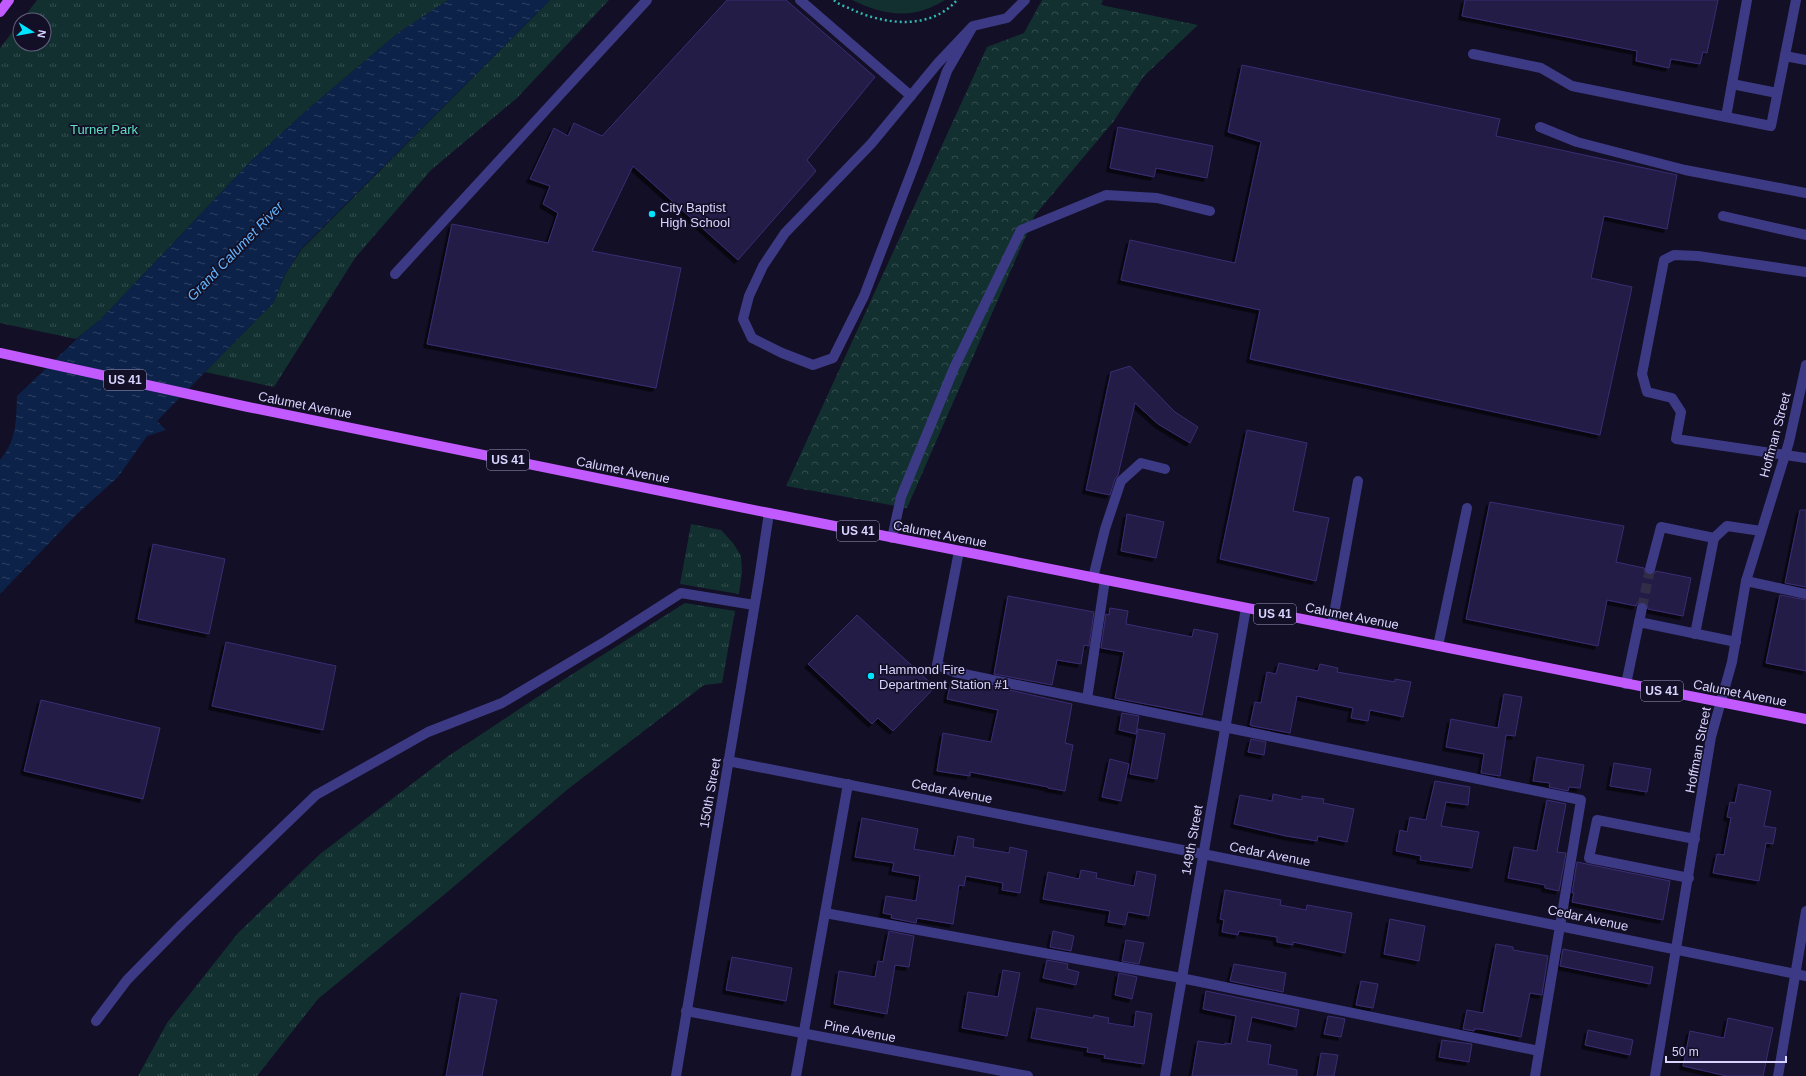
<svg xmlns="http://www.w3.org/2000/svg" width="1806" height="1076" font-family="Arial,sans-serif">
  <defs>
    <pattern id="grass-tufts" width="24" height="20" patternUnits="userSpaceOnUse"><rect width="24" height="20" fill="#12302f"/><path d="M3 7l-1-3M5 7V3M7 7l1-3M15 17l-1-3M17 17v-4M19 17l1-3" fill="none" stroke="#344d4e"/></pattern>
    <pattern id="forest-crowns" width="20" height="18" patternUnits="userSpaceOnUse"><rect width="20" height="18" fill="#12302f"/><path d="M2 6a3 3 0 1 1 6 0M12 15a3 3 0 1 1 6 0" fill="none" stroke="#344d4e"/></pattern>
    <pattern id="water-ripples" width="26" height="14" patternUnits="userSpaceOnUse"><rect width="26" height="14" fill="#0c2248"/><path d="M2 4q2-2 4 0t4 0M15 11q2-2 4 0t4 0" fill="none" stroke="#2f4163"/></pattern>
    <filter id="shadow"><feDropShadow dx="-3.5" dy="3.5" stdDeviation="0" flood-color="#0009"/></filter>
  </defs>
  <rect width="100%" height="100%" fill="#130f26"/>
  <g fill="url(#grass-tufts)">
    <path d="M37,0H448L398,33L307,110L252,160L101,319L76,339L0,323V48L20,22V44H44V20H22Z"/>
    <path d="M550,0H609L517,98L431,170L355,258L274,387L205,372L273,303L285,275L301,250Z"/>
    <path d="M691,524L721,530L733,543L741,556L742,572L739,594L680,584Z"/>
    <path d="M685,603L735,611L722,683L704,685L568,789L445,894L318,999L257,1076H138L167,1023L238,933L320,854L447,757L563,680Z"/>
  </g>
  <path fill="url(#forest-crowns)" d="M1042,0H1103L1101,5L1198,25L1144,76L1113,122L1035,215L907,508L786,486L987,47L1024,33Z"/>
  <path fill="#12302f" d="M852,0H945C913,20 885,16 852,0Z"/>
  <path fill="url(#water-ripples)" d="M448,0H550L301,249L285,275L273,303L157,421L166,430L147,436L118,477L77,514L0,594V460C17,440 16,420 17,396L80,336L101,319L252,160L307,110L398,33Z"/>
  <g fill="#241b47" stroke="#3b2d73" filter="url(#shadow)">
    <path d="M727,0H786L875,77L807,160L816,171L738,260L633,166L592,251L681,268L656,388L427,344L452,224L548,243L558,213L543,204L550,186L530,179L554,128L568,136L574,123L602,136Z"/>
    <path d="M1465,0H1718L1707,53L1703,52L1700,64L1671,59L1669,68L1636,61L1637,51L1462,16Z"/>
    <path d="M1242,65L1500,119L1496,136L1677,175L1667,229L1604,216L1591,278L1632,287L1600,435L1250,359L1260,310L1121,280L1130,240L1235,263L1261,142L1228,132Z"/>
    <path d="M1118,127L1213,146L1207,178L1156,168L1154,177L1110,168Z"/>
    <path d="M1130,366L1175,412L1198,427L1190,443L1158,424L1135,403L1118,475L1115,479L1110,495L1086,490L1111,372Z"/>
    <path d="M1247,430L1307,443L1293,511L1329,518L1316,581L1220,559Z"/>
    <path d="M1490,502L1624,526L1616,562L1644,568L1645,573L1649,575L1654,574L1656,571L1691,578L1683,616L1648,609L1647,603L1643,602L1637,603L1636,606L1607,600L1598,646L1466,619Z"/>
    <path d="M1800,510H1806V587L1785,583Z"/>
    <path d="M1127,514L1164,522L1156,558L1121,551Z"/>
    <path d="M153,544L225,559L209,634L138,619Z"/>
    <path d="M1780,595L1806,600V671L1766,663Z"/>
    <path d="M1008,596L1094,612L1089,646L1084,645L1081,664L1057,660L1052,685L994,674Z"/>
    <path d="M1110,608L1128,611L1126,624L1192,637L1194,629L1218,634L1202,715L1115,698L1124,652L1101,648L1106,614L1109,615Z"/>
    <path d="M857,615L935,687L893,731L878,718L872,724L808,664Z"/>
    <path d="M226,642L336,666L323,730L212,706Z"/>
    <path d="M1279,663L1318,671L1320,664L1338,668L1337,672L1395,682V679L1411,682L1403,717L1370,710L1368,721L1351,718L1353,708L1297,696L1290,733L1253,726L1250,725L1255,702L1261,703L1267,672L1276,674Z"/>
    <path d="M951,681L991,690L992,686L1072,704L1065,743L1073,745L1065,791L1048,788V787L970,772V776L937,771L943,733L991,742L998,710L947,699Z"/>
    <path d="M1504,694L1522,697L1515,736L1506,735L1500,776L1481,773L1484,754L1446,747L1451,719L1498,728Z"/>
    <path d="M41,700L160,728L143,799L24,771Z"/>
    <path d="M1122,713L1139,716L1136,734L1119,730Z"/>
    <path d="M1138,729L1165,734L1157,779L1130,774Z"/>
    <path d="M1251,739L1266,742L1264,755L1248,752Z"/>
    <path d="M1537,757L1584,765L1580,788L1569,787L1568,791L1549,787L1550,783L1533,781Z"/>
    <path d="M1110,759L1129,764L1121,801L1102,797Z"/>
    <path d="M1614,763L1651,769L1647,792L1610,786Z"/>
    <path d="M1435,781L1470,787L1468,805L1446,802L1441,826L1479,832L1472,868L1420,860L1421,856L1396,851L1400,830L1407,832L1410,817L1426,820Z"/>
    <path d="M1739,784L1771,791L1764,826L1776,828L1773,844L1766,843L1759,881L1713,873L1717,854L1724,855L1731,818L1727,817L1730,802L1735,803Z"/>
    <path d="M1273,794L1302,800V796L1324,799L1323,803L1354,809L1347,842L1318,836L1317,841L1286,836L1234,824L1240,795L1272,801Z"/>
    <path d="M1547,800L1566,804L1557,852L1566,853L1559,891L1545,888V885L1508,878L1514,847L1537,851Z"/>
    <path d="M862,818L918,829L914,849L954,856L958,836L974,839L973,847L1009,853L1010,847L1027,851L1020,893L1002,890L1003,883L966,876L964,886L959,885L953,924L917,918L916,923L891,918L892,915L883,913L886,896L916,901L920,876L892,871L894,863L855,857Z"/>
    <path d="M1577,862L1670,881L1663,920L1572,902L1574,893H1572Z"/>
    <path d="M1081,870L1097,873L1096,878L1134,886L1137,871L1156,875L1149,916L1128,912L1125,925L1108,922L1110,911L1043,899L1048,872L1079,879Z"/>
    <path d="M1225,890L1281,900L1280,905L1306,910L1307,905L1352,913L1345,953L1293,942V945L1277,942V937L1239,931L1238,935L1222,932L1224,920L1220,919Z"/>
    <path d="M1390,919L1425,926L1419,961L1384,954Z"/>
    <path d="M889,931L914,936L909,967L895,965L887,1014L834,1004L839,971L875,977L878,961L883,962Z"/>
    <path d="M1053,931L1074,936L1071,951L1050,947Z"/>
    <path d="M1126,940L1144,943L1139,964L1122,961Z"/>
    <path d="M1496,944L1513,947V950L1548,956L1542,995L1530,993L1521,1037L1480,1029H1474V1031L1463,1029L1467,1010L1483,1013Z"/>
    <path d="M1563,949L1653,967L1650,984L1560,966Z"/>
    <path d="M732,957L792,968L786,1001L726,990Z"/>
    <path d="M1047,960L1068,964L1067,969L1079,972L1076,985L1043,978Z"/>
    <path d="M1234,964L1286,973L1283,992L1230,981Z"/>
    <path d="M1003,970L1020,973L1007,1036L962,1028L968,992L998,997Z"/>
    <path d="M1119,973L1137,977L1132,999L1115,995Z"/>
    <path d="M1361,981L1378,984L1373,1008L1356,1005Z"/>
    <path d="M1206,991L1299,1010L1296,1027L1252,1017L1247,1041L1271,1045L1268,1064L1297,1070V1076H1192L1198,1041L1225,1045V1043L1231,1044L1236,1016L1203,1009Z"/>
    <path d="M461,993L497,1000L482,1076H446Z"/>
    <path d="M1037,1008L1093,1018L1094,1015L1109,1018L1108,1023L1134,1027L1136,1011L1152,1014L1144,1064L1104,1058L1105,1055L1087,1052L1088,1048L1031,1038Z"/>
    <path d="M1328,1016L1345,1019L1341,1037L1324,1034Z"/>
    <path d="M1728,1018L1773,1028L1763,1076H1727L1683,1066L1690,1031L1724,1038Z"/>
    <path d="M1588,1030L1633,1040L1630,1055L1585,1045Z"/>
    <path d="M1442,1040L1472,1044L1469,1062L1439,1057Z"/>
    <path d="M1321,1053L1338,1055L1334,1076H1317Z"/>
  </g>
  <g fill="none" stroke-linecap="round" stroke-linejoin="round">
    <path stroke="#312d47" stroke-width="10" stroke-dasharray="10 5" stroke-linecap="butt" d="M1642,608L1650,569"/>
    <path stroke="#2fb8b0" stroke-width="2.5" stroke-dasharray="2 3" stroke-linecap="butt" d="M834,0C839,5 847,7 853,10C886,25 931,30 957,0"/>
    <g stroke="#3d3a85" stroke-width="10">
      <path d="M800,0L911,96"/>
      <path d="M1747,0L1726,117L1771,126L1796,0"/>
      <path d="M973,26L947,71L915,163L864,296L833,358L813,365L782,353L752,338L743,319L749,296L763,266L785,233L871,144L938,63L973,26L1007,18L1025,0"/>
      <path d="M1473,54L1541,68L1572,86L1726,117"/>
      <path d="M1785,56L1806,60"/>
      <path d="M1732,84L1777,93"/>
      <path d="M1540,127L1577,142L1685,170L1806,193"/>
      <path d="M1723,216L1806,235"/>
      <path d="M1806,272L1698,256L1674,255L1664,260L1642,374L1647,392L1672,398L1681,412L1676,439L1806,458"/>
      <path d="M395,274L647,0"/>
      <path d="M892,538L901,497L954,368L1021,230L1106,195L1157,198L1210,211"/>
      <path d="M959,551L937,665L954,672L1581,800L1535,1076"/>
      <path d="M1650,569L1661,527L1714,538L1727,526L1761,531"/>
      <path d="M1093,578L1105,529L1121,481L1141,463L1165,469"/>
      <path d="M1746,581L1806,594"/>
      <path d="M1639,622L1642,608"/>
      <path d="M1332,625L1358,481"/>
      <path d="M1695,634L1714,538"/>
      <path d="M1438,646L1467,508"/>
      <path d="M1626,684L1639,622L1736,642"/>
      <path d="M1087,699L1105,580"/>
      <path d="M728,761L1203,854L1806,976"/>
      <path d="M1689,878L1589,858L1597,820L1695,839"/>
      <path d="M825,913L1181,978L1539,1051"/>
      <path d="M686,1011L1028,1076"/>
      <path d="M96,1021L127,980L182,924L316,795L428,732L502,703L606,641L681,593L754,605"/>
      <path d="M676,1076L759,579L769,513"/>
      <path d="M796,1076L848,784"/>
      <path d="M1165,1076L1246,608"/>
      <path d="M1655,1076L1711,737L1732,662L1746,581L1789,442L1806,365"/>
      <path d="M1778,1076L1806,911"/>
    </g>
    <g stroke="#c25bff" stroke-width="10">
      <path d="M0,12L9,0"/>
      <path d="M0,353L248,407L769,513L1806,719"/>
    </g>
  </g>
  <g fill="#00e5ff" stroke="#130f26" stroke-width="1.5">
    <circle cx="652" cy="214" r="4"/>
    <circle cx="871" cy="676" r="4"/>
  </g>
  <g text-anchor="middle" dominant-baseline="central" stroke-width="3.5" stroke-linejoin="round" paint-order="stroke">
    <g fill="#130f26" stroke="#9e99be" stroke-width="1">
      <rect x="104" y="370" width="42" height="20" rx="3"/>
      <rect x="487" y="450" width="42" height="20" rx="3"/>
      <rect x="837" y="521" width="42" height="20" rx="3"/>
      <rect x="1254" y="604" width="42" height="20" rx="3"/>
      <rect x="1641" y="681" width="42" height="20" rx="3"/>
    </g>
    <g font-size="12" font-weight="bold" fill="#d9d4ff">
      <text x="125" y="380">US 41</text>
      <text x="508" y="460">US 41</text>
      <text x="858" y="531">US 41</text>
      <text x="1275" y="614">US 41</text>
      <text x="1662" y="691">US 41</text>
    </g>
    <g font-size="13" fill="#5fe0c0" stroke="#130f26">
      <text x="104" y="129">Turner Park</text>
    </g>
    <g font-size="13" fill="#d9d4ff" stroke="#130f26" text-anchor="start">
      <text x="660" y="207">City Baptist<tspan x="660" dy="15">High School</tspan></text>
      <text x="879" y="669">Hammond Fire<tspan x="879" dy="15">Department Station #1</tspan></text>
    </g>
    <g font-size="13" fill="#d9d4ff" stroke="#130f26">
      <text transform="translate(305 405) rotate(11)">Calumet Avenue</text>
      <text transform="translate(1775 435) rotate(-75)">Hoffman Street</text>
      <text transform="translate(623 470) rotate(11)">Calumet Avenue</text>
      <text transform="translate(940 534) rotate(11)">Calumet Avenue</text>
      <text transform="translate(1352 616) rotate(11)">Calumet Avenue</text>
      <text transform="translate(1740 693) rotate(11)">Calumet Avenue</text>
      <text transform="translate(1698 750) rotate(-79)">Hoffman Street</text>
      <text transform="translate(952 791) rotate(11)">Cedar Avenue</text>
      <text transform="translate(710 793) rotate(-80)">150th Street</text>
      <text transform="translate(1192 840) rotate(-80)">149th Street</text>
      <text transform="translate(1270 854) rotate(11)">Cedar Avenue</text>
      <text transform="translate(1588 918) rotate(12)">Cedar Avenue</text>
      <text transform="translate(860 1031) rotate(11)">Pine Avenue</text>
    </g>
    <g font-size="14" font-style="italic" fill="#62b6ff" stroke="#130f26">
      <text transform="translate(235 251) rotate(-46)">Grand Calumet River</text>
    </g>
  </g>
  <g transform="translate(32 32) rotate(101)"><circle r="19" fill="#130f26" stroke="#625e7d"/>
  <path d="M0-3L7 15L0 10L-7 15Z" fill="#00e5ff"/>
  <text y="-6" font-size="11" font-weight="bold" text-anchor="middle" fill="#d9d4ff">N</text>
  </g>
  <path d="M1666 1056v6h120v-6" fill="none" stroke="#d9d4ff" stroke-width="2"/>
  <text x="1672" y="1056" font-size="12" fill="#d9d4ff" stroke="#130f26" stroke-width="3" paint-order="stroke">50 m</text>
</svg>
